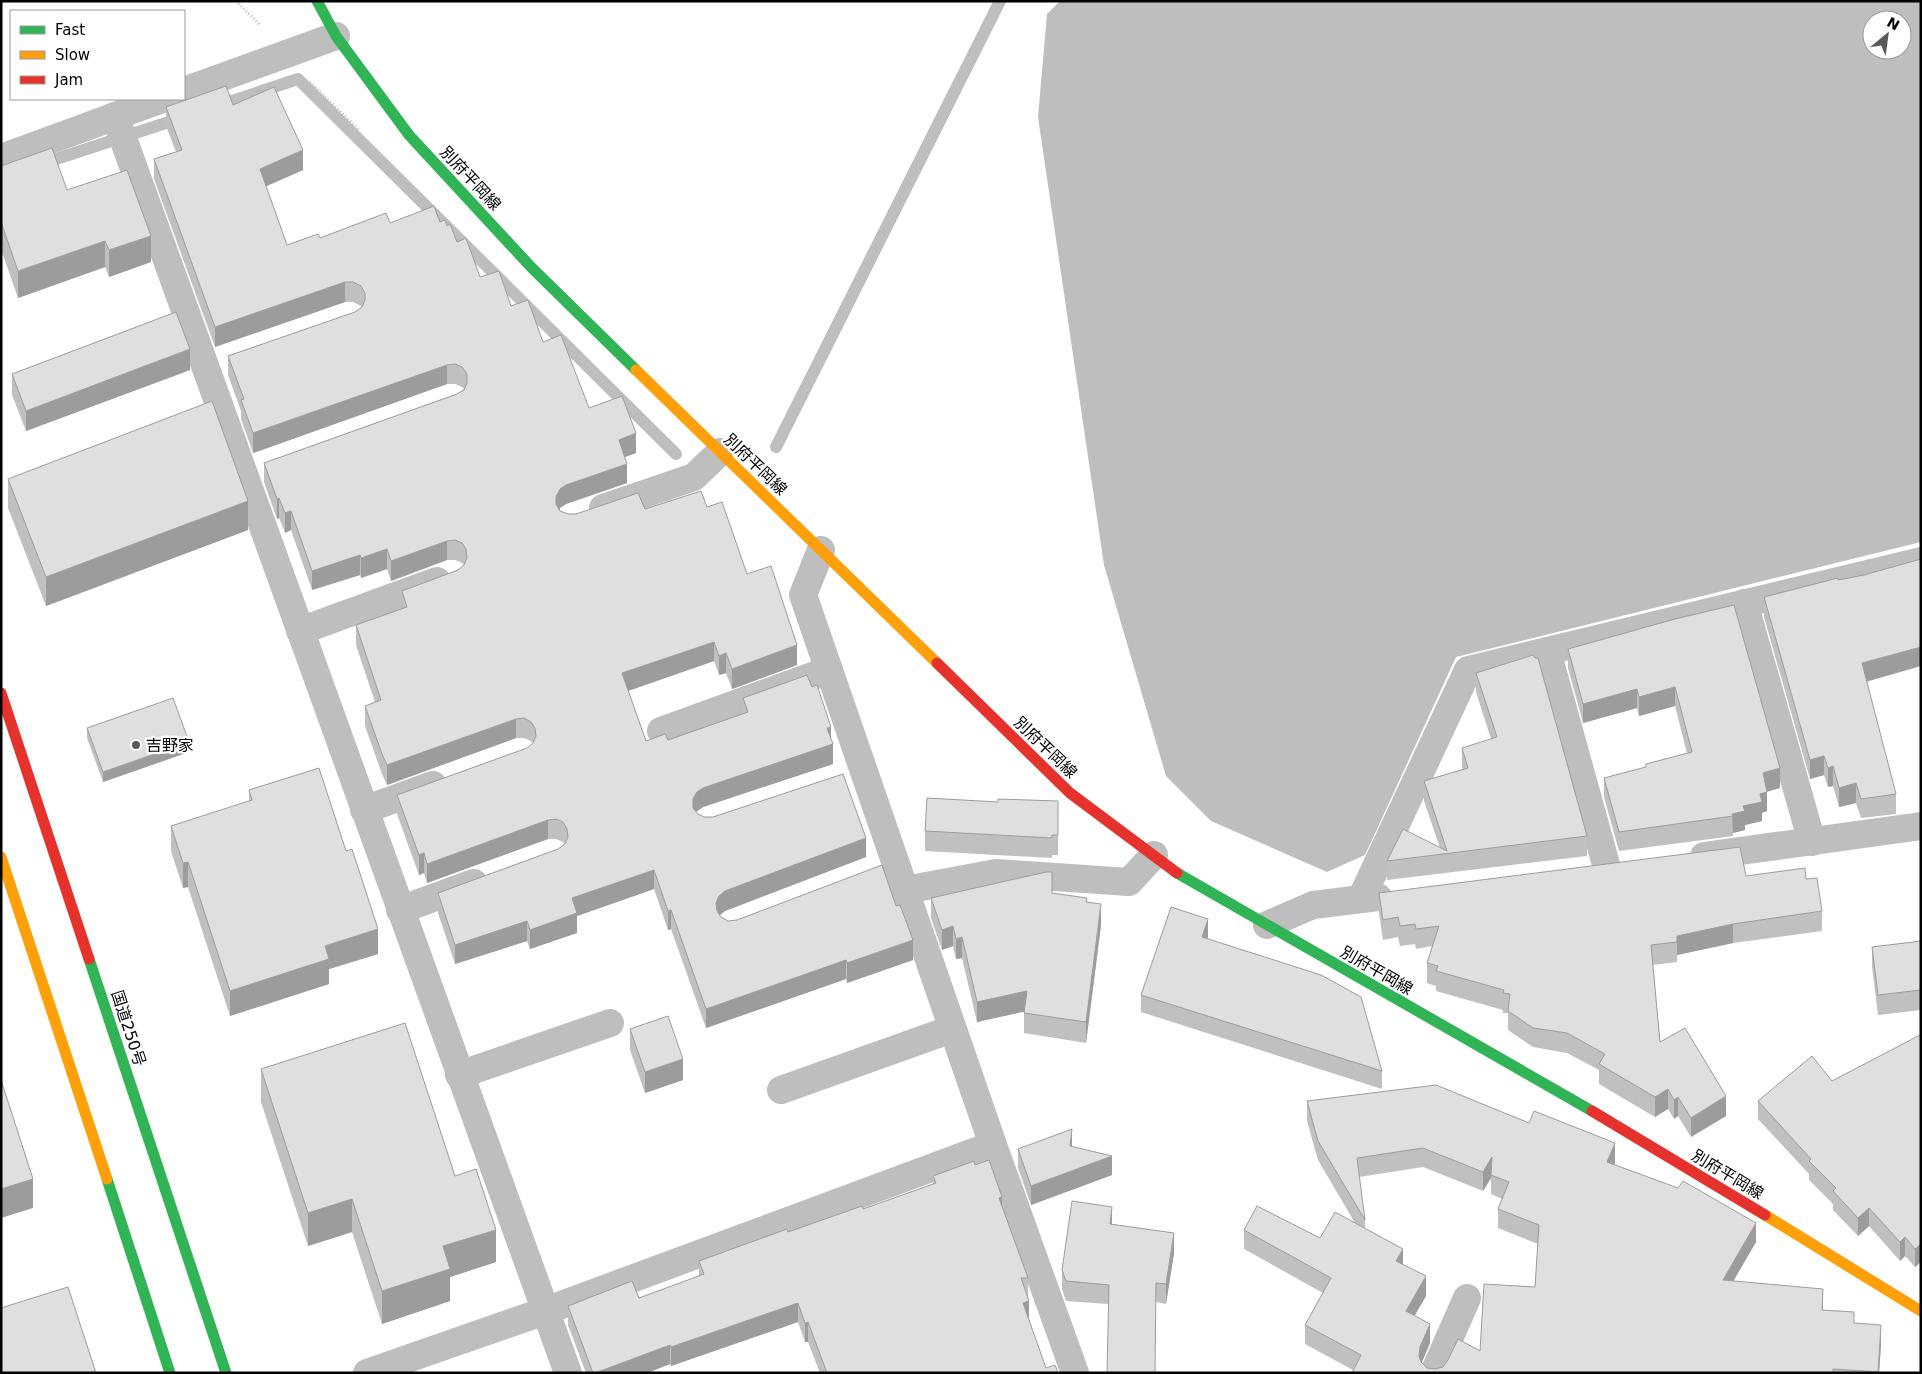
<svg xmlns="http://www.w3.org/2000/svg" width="1922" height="1374" viewBox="0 0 1922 1374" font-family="'DejaVu Sans','Noto Sans JP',sans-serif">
<rect width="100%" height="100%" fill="#fff"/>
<!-- water -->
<path fill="#bebebe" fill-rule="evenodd" d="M1060 1H1921V542L1456 657 1365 855 1327 872 1211 821 1166 776 1104 565 1038 117 1047 14ZM1872 20H1902V50H1872Z"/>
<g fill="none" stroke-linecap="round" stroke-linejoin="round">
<!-- stream -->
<g stroke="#bebebe" stroke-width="12">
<path d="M217 106 298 79 676 454"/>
<path d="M41 164 181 118"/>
<path d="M776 447 1000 1"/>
</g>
<!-- path -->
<g stroke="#b9b9b9" stroke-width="3" stroke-dasharray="1 2.5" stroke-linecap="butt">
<path d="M236 1 260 25"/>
<path d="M310 82 359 130"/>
</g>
<!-- street -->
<g stroke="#bebebe" stroke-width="28">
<path d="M184 91 336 36"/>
<path d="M115 116 568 1373"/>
<path d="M1 158 162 99"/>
<path d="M603 508 694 477 720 452"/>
<path d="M821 550 803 595 993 1145 1075 1373"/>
<path d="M1744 603 1812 842"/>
<path d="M300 631 437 581"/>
<path d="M1547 651 1607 868"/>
<path d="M661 731 829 670"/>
<path d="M364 810 433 785"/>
<path d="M1704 856 1921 826"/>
<path d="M905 890 996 873 1129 882 1154 855"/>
<path d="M1361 899 1468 670 1921 561"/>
<path d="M400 910 474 883"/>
<path d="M1267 925 1313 905 1378 897"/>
<path d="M459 1075 610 1023"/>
<path d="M781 1090 952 1029"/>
<path d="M367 1373 545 1311 993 1145"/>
<path d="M1434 1373 1467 1298"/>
</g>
<!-- fast -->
<g stroke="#30b455" stroke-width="11">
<path d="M317 1 336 36 409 135 531 267 636 370"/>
<path d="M1177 873 1592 1111"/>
<path d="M89 959 226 1373"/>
<path d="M107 1179 170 1373"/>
</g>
<!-- slow -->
<g stroke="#ff9f0a" stroke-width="11">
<path d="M636 370 937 663"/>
<path d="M1 857 107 1179"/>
<path d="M1765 1215 1921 1311"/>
</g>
<!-- jam -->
<g stroke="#e5322d" stroke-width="11">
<path d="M937 663 1070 793 1177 873"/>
<path d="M1 693 89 959"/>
<path d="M1592 1111 1765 1215"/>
</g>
</g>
<!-- wall -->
<g fill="#c0c0c0" fill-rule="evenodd">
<path d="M233 105 303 170 266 186 287 245 390 223 440 222 447 226 480 277 511 306 543 342 589 408 636 453 625 457 627 483 566 504 560 508V511L568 514 645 509 707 507 747 574 797 665 732 689 726 673 719 675 714 661 628 691 646 741 668 740 743 714V698L831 739 833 764 703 807 696 812 698 814 704 817 866 857 725 911 719 915 721 917 728 921 913 960 847 983 846 979 706 1028 671 929 668 930 654 889 577 916V933L530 949 527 941 455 964 438 913V893L558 849 565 844 563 842 556 839H548L427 883 424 873 419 875 397 814V795L527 748 533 743 531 741 524 738H516L387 785 382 774 365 726V706L375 702 356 645V625L402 609V591L458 570 464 565 462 563 455 560H447L391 581 387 569 361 578 360 575 312 590 291 530 285 533 279 518 277 519 264 482V463L457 394 464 389 462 387 455 384H447L253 453 241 419V411L228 375V356L355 312 362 307 361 306 353 302H345L215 347 154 179V159L176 152 166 126V107Z"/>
<path d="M1 166 67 190 151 262 109 277 105 267 18 298 1 249Z"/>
<path d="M190 370 26 431 12 395V374Z"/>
<path d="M8 479 248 530 46 606 8 508Z"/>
<path d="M1764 597 1866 682 1896 794V814L1861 818 1856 803 1839 807 1833 786 1828 787 1824 775 1810 779 1764 617Z"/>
<path d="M1675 619 1780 788 1767 791V811L1762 813V821L1745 825V830L1733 833V836L1619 851 1604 797V778L1646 767V764L1687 753 1675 706 1639 716 1637 708 1583 723 1568 668V649Z"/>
<path d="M1476 673 1587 836V856L1387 880V861L1440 848 1424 801V781L1463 769 1462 767V748L1491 739 1476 692Z"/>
<path d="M87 728 189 752 103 782 87 738Z"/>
<path d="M249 790 378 954 329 969V984L230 1016 188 887 183 888 171 851V826L249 802Z"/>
<path d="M1058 801V855H1052V858L925 851V831L998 802Z"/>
<path d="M1746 876 1806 879 1822 911V931L1733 943 1677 955V962L1653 965 1660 1042 1726 1116 1691 1137 1678 1116 1674 1119 1668 1109 1655 1117 1599 1084V1070L1567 1053 1533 1047 1508 1030V1013H1503V1010L1436 991V986L1427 983V963L1432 946 1416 949 1415 944 1400 946 1398 937 1383 940 1379 913V893Z"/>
<path d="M1052 893 1087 902 1101 925 1086 1043 1024 1033V1011L977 1022 962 958 956 959 953 946 942 950 931 918V898Z"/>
<path d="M1208 937 1207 939 1382 1071V1089L1141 1012V995Z"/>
<path d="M1921 941V1010L1878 1015 1872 967V947Z"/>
<path d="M630 1029 683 1080 645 1093 630 1050Z"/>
<path d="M1921 1036V1262L1915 1267 1905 1256 1900 1261 1869 1226 1858 1236 1833 1210V1204L1809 1180V1174L1758 1119V1101L1832 1081Z"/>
<path d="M261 1069 455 1176 496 1262 450 1277V1301L382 1324 352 1232 308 1246 261 1102Z"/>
<path d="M1307 1101 1615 1163 1614 1165 1756 1242 1733 1281 1823 1310 1854 1323 1881 1345 1879 1373H1352L1353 1370 1305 1344V1325L1323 1293 1244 1249V1230L1320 1238 1355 1223 1318 1160 1307 1121ZM1423 1167 1483 1191 1491 1178V1194L1502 1199 1498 1209V1228L1538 1244 1535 1287 1480 1351 1435 1369 1427 1368 1421 1363 1430 1343 1414 1316 1426 1296 1403 1264 1365 1228V1220L1359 1177Z"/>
<path d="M1072 1146 1112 1175 1031 1205 1018 1168V1149Z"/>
<path d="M975 1165 1002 1208 1028 1278V1296L1029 1320 1046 1368 1058 1373H820L808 1342H805L798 1322 671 1366 670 1364 647 1373H586L568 1325V1306L639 1298 699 1276V1261L863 1209 933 1184V1176Z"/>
<path d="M1112 1224 1174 1253 1166 1304 1156 1302 1108 1304 1066 1301 1062 1289V1270Z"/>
</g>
<!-- shaded-wall -->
<g fill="#9c9c9c">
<path d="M303 150V170L260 189V169Z"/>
<path d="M151 236V262L109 277V250Z"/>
<path d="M105 241V267L18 298V271Z"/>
<path d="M345 282V302L215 347V327Z"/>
<path d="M190 349V370L26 431V411Z"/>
<path d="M447 365V384L253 453V433Z"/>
<path d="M636 433V453L619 459V440Z"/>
<path d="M627 464V483L566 504 560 508 556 516V497L560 489 566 485Z"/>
<path d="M279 498V518L277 519V499Z"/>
<path d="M248 501V530L46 606V577Z"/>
<path d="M291 511V530L285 533V513Z"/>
<path d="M447 541V560L391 581V561Z"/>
<path d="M387 549V569L361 578V558Z"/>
<path d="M360 555V575L312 590V571Z"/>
<path d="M714 642V661L622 693V673Z"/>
<path d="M797 645V665L732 689V669Z"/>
<path d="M1921 647V666L1862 683V663Z"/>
<path d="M726 653V673L719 675V656Z"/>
<path d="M1675 687V706L1639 716V697Z"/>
<path d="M1637 689V708L1583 723V704Z"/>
<path d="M516 719V738L387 785V765Z"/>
<path d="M831 727V745L833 744V764L703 807 697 811 693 818V799L697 792 703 788Z"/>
<path d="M189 742V752L103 782V772Z"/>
<path d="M1824 756V775L1810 779V760Z"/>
<path d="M1833 766V786L1828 787V768Z"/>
<path d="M1780 768V788L1763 793V773Z"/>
<path d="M1856 783V803L1839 807V788Z"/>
<path d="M1767 792V811L1762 813V821L1745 825V830L1733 833 1732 814 1760 794Z"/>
<path d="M548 820V839L427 883V864Z"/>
<path d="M866 838V857L725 911 719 916 716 923V903L719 896 725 891Z"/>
<path d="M424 853V873L419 875V855Z"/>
<path d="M188 862V887L183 888V863Z"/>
<path d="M654 870V889L577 916V933L530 949V930L572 898Z"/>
<path d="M1101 904V925L1086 1043V1022Z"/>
<path d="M671 910V929L668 930V911Z"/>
<path d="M1208 919V937L1202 954V937Z"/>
<path d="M527 921V941L455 964V945Z"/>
<path d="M1733 924V943L1677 955V936Z"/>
<path d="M953 926V946L942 950V930Z"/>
<path d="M378 929V954L329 969V984L230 1016V991L325 946Z"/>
<path d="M962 937V958L956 959V939Z"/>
<path d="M913 940V960L847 983V963Z"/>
<path d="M846 960V979L706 1028V1009Z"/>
<path d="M1027 991V1011L977 1022V1002Z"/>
<path d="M683 1059V1080L645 1093V1072Z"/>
<path d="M1668 1089V1109L1655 1117V1097Z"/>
<path d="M1726 1096V1116L1691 1137V1118Z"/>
<path d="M1678 1097V1116L1674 1119V1100Z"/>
<path d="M1072 1129V1147L1070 1146Z"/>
<path d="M1615 1143V1163L1607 1181V1162Z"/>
<path d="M1112 1156V1175L1031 1205V1186Z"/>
<path d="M1492 1157 1491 1178 1483 1191V1172Z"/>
<path d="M33 1179V1208L1 1218V1189Z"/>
<path d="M1002 1197V1216L999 1198Z"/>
<path d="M352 1199V1232L308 1246V1213Z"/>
<path d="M1112 1207V1226L1110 1224Z"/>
<path d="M1869 1208V1226L1858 1236V1218Z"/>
<path d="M1756 1223V1242L1723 1299V1280Z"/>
<path d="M496 1230V1262L450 1277V1301L382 1324V1291L443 1246Z"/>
<path d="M1174 1233V1253L1166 1304V1284Z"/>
<path d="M1905 1237V1256L1900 1261V1242Z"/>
<path d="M1921 1244V1262L1915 1267V1249Z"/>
<path d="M1403 1249V1268L1396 1261Z"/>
<path d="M1426 1276V1296L1406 1331V1311Z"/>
<path d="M1823 1289V1308L1822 1330V1310Z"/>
<path d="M1029 1301V1320L1023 1303Z"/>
<path d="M798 1303V1322L671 1366V1347Z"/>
<path d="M808 1322V1342H805V1323Z"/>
<path d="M1430 1324V1343L1420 1367 1419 1356 1420 1347Z"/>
<path d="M1881 1325V1345L1879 1373H1878Z"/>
<path d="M670 1345V1364L647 1373H595Z"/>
</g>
<!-- building -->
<g fill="#dfdfdf" stroke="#9c9c9c">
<path d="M226 86 233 105 274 87 303 150 260 169 287 245 318 234 320 238 386 213 390 223 434 206 440 222 445 220 447 226 450 224 457 242 466 238 480 277 499 271 511 306 528 300 543 342 561 335 589 408 622 396 636 433 619 440 627 464 566 485 560 489 556 497V504L560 511 568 514H576L638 493 645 509 701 491 707 507 722 502 747 574 771 566 797 645 732 669 726 653 719 656 714 642 622 673 646 741 665 734 668 740 748 712 743 698 807 675 812 687 817 685 831 727 827 728 833 744 703 788 697 792 693 799V808L698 814 704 817H713L843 774 866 838 725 891 719 896 716 903 717 911 721 917 728 921 737 920 882 865 896 906 900 905 913 940 847 963 846 960 706 1009 671 910 668 911 654 870 572 898 577 913 530 930 527 921 455 945 438 893 558 849 565 844 568 837 567 829 563 822 556 819 548 820 427 864 424 853 419 855 397 795 527 748 533 743 536 736 535 728 531 722 524 718 516 719 387 765 382 754 365 706 381 700 356 625 407 607 402 591 458 570 464 565 467 558 466 549 462 543 455 540 447 541 391 561 387 549 361 558 360 555 312 571 291 511 285 513 279 498 277 499 264 463 457 394 464 390 467 383V374L462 367 455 364 447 365 253 433 241 400 244 399 228 356 355 312 362 307 365 300V293L361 286 353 282H345L215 327 154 159 182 150 166 107Z"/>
<path d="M52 148 67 190 127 170 151 236 109 250 105 241 18 271 1 222V166Z"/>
<path d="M176 312 190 349 26 411 12 374Z"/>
<path d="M212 401 248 501 46 577 8 479Z"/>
<path d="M1921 559V647L1862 663 1896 794 1861 799 1856 783 1839 788 1833 766 1828 768 1824 756 1810 760 1764 597 1838 578V580L1864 575Z"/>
<path d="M1734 605 1780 768 1763 773 1767 792 1760 794 1762 802 1743 806 1745 811 1732 814 1733 816 1619 832 1604 778 1646 767V764L1692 752 1675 687 1639 697 1637 689 1583 704 1568 649 1675 619Z"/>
<path d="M1533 655 1535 658H1538L1587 836 1387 861 1403 829 1447 851 1424 781 1468 768 1462 748 1497 737 1476 673Z"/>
<path d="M173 698 189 742 103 772 87 728Z"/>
<path d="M319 768 346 851 352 849 378 929 325 946 329 959 230 991 188 862 183 863 171 826 252 800 249 790Z"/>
<path d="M927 798 998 802V799L1058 801V835H1052V838L925 831Z"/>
<path d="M1740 847 1746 876 1805 868 1806 879 1817 878 1822 911 1733 924 1677 936V942L1651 945 1660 1042 1685 1028 1726 1096 1691 1118 1678 1097 1674 1100 1668 1089 1655 1097 1599 1064 1605 1054 1567 1033 1533 1028 1508 1011 1510 994 1503 993 1504 990 1436 971 1438 966 1427 963 1439 926 1416 929 1415 924 1400 926 1398 917 1383 920 1379 893Z"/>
<path d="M1046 872H1052V893L1087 898 1086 902 1101 904 1086 1022 1024 1013 1027 991 977 1002 962 937 956 939 953 926 942 930 931 898Z"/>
<path d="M1171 907 1208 919 1202 937 1321 975 1361 997 1382 1071 1141 995Z"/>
<path d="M1921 941V990L1878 995 1872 947Z"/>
<path d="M668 1016 683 1059 645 1072 630 1029Z"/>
<path d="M405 1023 455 1176 476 1169 496 1230 443 1246 450 1269 382 1291 352 1199 308 1213 261 1069Z"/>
<path d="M1920 1035 1921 1036V1244L1915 1249 1905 1237 1900 1242 1869 1208 1858 1218 1833 1191 1836 1188 1809 1161 1811 1159 1758 1101 1812 1056 1832 1081Z"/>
<path d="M1 1080 33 1179 1 1189Z"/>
<path d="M1436 1085 1529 1123 1534 1111 1615 1143 1607 1162 1678 1188 1683 1181 1756 1223 1723 1280 1823 1289 1822 1310 1854 1312V1323L1881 1325 1878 1372 1833 1369V1373H1352L1361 1355 1305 1325 1331 1278 1244 1230 1257 1206 1320 1238 1335 1212 1403 1249 1396 1261 1426 1276 1406 1311 1430 1324 1420 1347 1419 1356 1421 1362 1427 1368 1435 1369 1443 1367 1448 1360 1458 1339 1480 1351 1484 1284 1535 1287 1539 1225 1498 1209 1509 1182 1491 1175 1492 1157 1483 1172 1423 1148 1357 1158 1365 1220 1318 1141 1307 1101Z"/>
<path d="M1072 1129 1070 1146 1112 1156 1031 1186 1018 1149Z"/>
<path d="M989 1160 1002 1197 999 1198 1028 1278H1021L1029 1301 1023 1303 1046 1368 1055 1365 1058 1373H827L808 1322 805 1323 798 1303 671 1347 670 1345 595 1373H593L568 1306 632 1281 639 1298 704 1274 699 1261 787 1229 788 1232 862 1206 863 1209 936 1183 933 1176 974 1161 975 1165Z"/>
<path d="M1072 1201 1112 1207 1110 1224 1174 1233 1166 1284 1156 1283 1155 1373H1107L1109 1285 1066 1281 1062 1270Z"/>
<path d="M68 1287 96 1373H1V1308Z"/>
</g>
<!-- markers -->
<circle fill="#595959" stroke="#fff" stroke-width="2" cx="136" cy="745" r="5"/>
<g text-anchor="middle" stroke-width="4.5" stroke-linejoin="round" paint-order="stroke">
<!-- street labels -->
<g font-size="16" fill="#000" stroke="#fff">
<text transform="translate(471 178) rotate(47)" y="6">別府平岡線</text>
<text transform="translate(756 464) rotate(44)" y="6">別府平岡線</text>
<text transform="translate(1046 747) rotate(44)" y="6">別府平岡線</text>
<text transform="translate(1377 970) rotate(30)" y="6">別府平岡線</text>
<text transform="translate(129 1028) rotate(72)" y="6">国道250号</text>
<text transform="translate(1728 1174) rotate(31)" y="6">別府平岡線</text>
</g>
<!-- poi labels -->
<g font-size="16" fill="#000" stroke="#fff" text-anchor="start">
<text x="146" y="751">吉野家</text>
</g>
</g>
<!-- border -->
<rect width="1922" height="1374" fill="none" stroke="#000000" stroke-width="5"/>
<!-- legend -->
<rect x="10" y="10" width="175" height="90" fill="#ffffff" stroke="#999999"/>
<rect x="20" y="26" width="25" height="8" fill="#30b455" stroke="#999999"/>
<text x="55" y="35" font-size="15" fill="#000000">Fast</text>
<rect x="20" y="51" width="25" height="8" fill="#ff9f0a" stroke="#999999"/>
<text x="55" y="60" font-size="15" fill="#000000">Slow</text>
<rect x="20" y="76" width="25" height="8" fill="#e5322d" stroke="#999999"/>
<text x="55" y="85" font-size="15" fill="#000000">Jam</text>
<!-- north arrow -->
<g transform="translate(1887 35) rotate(29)"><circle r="24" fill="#ffffff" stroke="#999999"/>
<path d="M0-4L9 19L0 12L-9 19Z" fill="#595959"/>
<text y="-8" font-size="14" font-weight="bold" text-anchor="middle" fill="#000000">N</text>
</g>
</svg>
